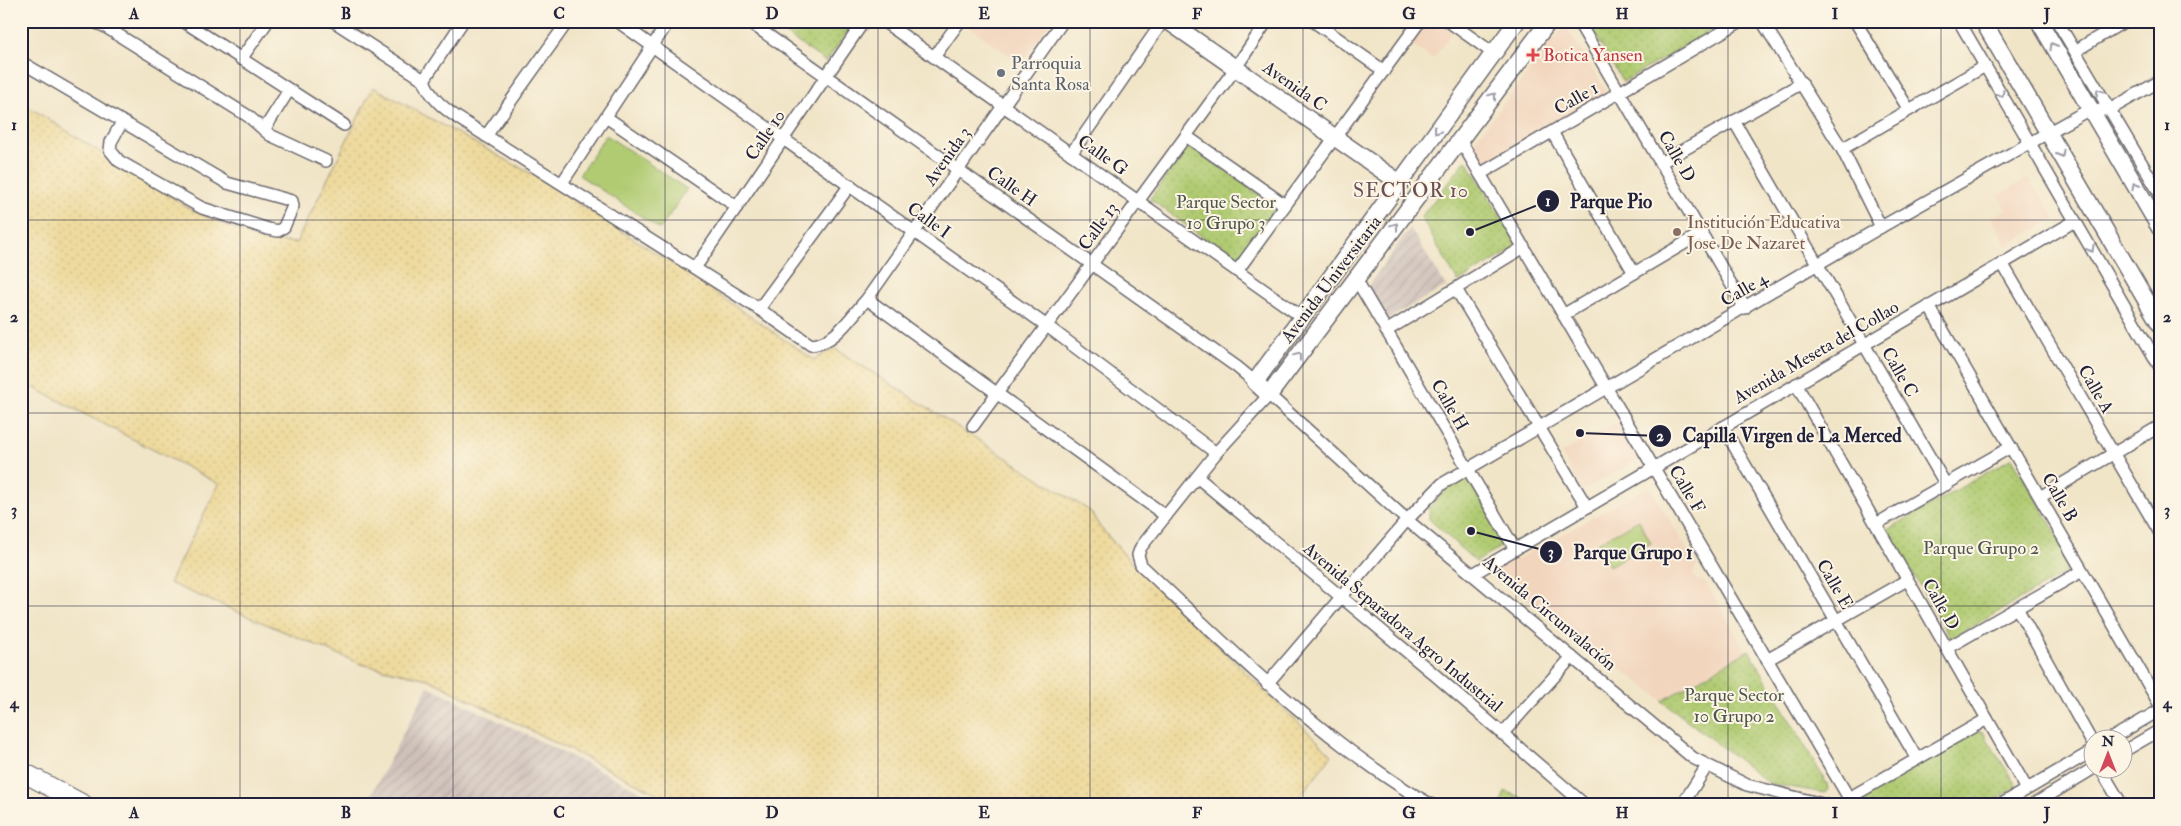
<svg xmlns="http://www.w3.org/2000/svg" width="2181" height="826" viewBox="0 0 2181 826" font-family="'IM FELL Double Pica',serif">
<defs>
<pattern id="industrial-furrows" width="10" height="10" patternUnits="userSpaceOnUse" patternTransform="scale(1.25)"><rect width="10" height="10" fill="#cfc1ba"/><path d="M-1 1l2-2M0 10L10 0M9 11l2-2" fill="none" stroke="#b1a6a1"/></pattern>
<pattern id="sand-dots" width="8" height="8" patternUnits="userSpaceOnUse" patternTransform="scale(1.25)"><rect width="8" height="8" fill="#eeda9e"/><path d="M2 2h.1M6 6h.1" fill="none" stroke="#ccbb89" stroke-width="1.8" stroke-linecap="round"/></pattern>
<pattern id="park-dots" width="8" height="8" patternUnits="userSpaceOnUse" patternTransform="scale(1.25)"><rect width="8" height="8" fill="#b0cb72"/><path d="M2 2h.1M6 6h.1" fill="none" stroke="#97ae64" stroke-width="1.8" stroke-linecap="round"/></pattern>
</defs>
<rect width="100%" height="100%" fill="#fcf5e5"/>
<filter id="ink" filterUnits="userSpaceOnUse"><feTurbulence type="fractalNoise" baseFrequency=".02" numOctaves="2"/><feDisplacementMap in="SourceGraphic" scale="10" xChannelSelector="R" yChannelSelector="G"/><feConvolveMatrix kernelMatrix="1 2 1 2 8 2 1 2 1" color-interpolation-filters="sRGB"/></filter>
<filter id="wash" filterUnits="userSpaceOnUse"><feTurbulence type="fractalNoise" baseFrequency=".0096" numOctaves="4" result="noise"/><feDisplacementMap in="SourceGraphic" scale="20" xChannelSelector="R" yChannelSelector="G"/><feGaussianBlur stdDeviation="1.12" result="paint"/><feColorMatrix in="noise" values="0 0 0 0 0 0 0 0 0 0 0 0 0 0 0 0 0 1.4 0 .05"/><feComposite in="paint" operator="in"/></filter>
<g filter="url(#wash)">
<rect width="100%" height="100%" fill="#f1e5c8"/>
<!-- built -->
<g fill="#f2d5bd">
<path d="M971 21H1051L1021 63 968 26Z"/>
<path d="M1428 21H1436L1452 32 1433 59 1411 45Z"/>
<path d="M1565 25 1607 92 1483 164 1474 142Z"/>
<path d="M2028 178 2055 218 2007 246 1992 218 2006 210 1998 195Z"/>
<path d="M1617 422 1638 459 1582 491 1561 453Z"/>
<path d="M1646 488 1651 489 1696 565 1693 574 1697 580 1706 583 1746 651 1662 700 1496 574 1497 570Z"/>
</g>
<!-- industrial -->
<g fill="url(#industrial-furrows)">
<path d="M1410 228 1446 286 1388 319 1368 286Z"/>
<path d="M428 686 669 805H366Z"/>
</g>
<!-- green -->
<g fill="#b0cb72" stroke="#697656">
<path d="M606 135 687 189 660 229 579 175Z"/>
<path d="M1639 520 1651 543 1609 566 1597 543Z"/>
<path d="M1505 791 1535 803V805H1500Z"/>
</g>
<!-- sand -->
<path fill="url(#sand-dots)" stroke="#887e6c" d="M373 87 539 178 679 268 814 360 834 348 1090 511 1100 527 1131 562 1332 755 1293 805H680L428 679 361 664 169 583 219 484 21 381V102L192 210 257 239 296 243Z"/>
<!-- park -->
<g fill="url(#park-dots)" stroke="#697656">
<path d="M767 21H855L826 62Z"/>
<path d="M1587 21H1728L1623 82Z"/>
<path d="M1189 144 1276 207 1237 262 1150 199Z"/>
<path d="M1466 160 1519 246 1458 282 1421 217Z"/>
<path d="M2012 458 2076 567 1951 639 1887 530Z"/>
<path d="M1461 480H1468L1508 542 1476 562 1429 519V508L1455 481Z"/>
<path d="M1749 650 1827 784 1828 789 1825 793 1770 784 1662 701Z"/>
<path d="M1976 730 1983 732 2017 787 1989 805H1856L1855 799Z"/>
</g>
</g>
<g filter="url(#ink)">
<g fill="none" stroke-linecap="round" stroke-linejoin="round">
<defs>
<g id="street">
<path d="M91 21 104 26 248 116 270 135 326 161"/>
<path d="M183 21 344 125"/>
<path d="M333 21 424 80C431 98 442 107 458 118L759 309 811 345C835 344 852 315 867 299L1063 21"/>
<path d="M617 21 1047 326 1216 453"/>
<path d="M748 21 1237 367 1255 382"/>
<path d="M883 21 1302 317"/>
<path d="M1313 21 1384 71"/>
<path d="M1448 21 1493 53"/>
<path d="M1578 21 1745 308"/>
<path d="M1762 21 1842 149 1881 227"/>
<path d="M1855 21 1909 110"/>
<path d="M1959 21 2160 367"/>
<path d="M2057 21 2160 194"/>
<path d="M2075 51 2125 21"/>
<path d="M934 57 960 21"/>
<path d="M241 59 268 21"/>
<path d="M21 62 227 183 292 201 293 206 284 227 278 231 268 229 202 208 119 161 110 150 111 142 122 122"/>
<path d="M424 80 463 21"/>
<path d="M606 117 737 207"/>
<path d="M1734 121 1946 485"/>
<path d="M264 130 289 90"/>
<path d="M1552 132 1634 273"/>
<path d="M486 136 568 21"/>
<path d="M1186 136 1285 205"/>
<path d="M1460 140 1853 805"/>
<path d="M1842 149 1985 66"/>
<path d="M1071 154 1163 21"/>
<path d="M1660 163 1802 83"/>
<path d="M1480 174 1741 21"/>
<path d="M562 183 669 21"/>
<path d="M2002 263 2160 533"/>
<path d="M695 268 864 21"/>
<path d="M1237 271 1420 21"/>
<path d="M1356 279 1515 549"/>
<path d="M1456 289 1587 507"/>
<path d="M867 299 1166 516"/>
<path d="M1929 306 2160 705"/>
<path d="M759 309 850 185"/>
<path d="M1563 315 1702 233"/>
<path d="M1386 331 1524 247"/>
<path d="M1796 384 2027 789"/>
<path d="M973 426 1235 69 1267 21"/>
<path d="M1723 427 1917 759"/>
<path d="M1197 477 1435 675 1585 805"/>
<path d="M2040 497 2160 426"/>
<path d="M1876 524 2011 447"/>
<path d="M1473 574 2075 221"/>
<path d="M2017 608 2094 746"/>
<path d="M1947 648 2082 571"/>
<path d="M1767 660 1907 580"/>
<path d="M1267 684 1407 520 1442 484 1881 227 2090 109 2109 110 2160 81"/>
<path d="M1502 734 1572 657"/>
<path d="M2112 738 2160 710"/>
<path d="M2124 751 2160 730"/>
<path d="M2100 768 2122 805"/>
<path d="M1849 798 1987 719"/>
<path d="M1432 805C1402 789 1376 770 1349 750 1275 694 1209 629 1141 565L1138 555 1141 547 1216 453 1269 395 1407 520 1693 758 1747 785 1826 805"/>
<path d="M1682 805 1707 766"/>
<path d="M2000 805 2094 750"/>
<path d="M2033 805 2094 768"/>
</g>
<g id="secondary">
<path d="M1168 21 1400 183"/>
<path d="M1517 21 1255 382 1269 395 1549 21"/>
<path d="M1983 21 2160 324"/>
<path d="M2039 21 2160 228"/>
</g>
<path id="primary" d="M21 771 84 805"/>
</defs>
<!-- street casing -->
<use href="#street" stroke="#6a666c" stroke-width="14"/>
<!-- secondary casing -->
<use href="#secondary" stroke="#6a666c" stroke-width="19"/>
<!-- primary casing -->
<use href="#primary" stroke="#6a666c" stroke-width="21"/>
<!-- street -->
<use href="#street" stroke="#fff" stroke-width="11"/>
<!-- secondary -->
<use href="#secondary" stroke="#fff" stroke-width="16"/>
<!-- primary -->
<use href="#primary" stroke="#fff" stroke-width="19"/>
</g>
<!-- one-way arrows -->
<defs><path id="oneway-chevron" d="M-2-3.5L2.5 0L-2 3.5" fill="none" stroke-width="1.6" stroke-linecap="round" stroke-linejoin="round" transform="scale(1.25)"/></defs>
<g stroke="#9c9ca7">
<use href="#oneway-chevron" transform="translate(2053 46) rotate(-120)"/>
<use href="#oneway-chevron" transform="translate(2099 92) rotate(-121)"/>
<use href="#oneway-chevron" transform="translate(2001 94) rotate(60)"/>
<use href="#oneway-chevron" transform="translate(1493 96) rotate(-53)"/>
<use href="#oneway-chevron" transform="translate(1437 131) rotate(126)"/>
<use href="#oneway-chevron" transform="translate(2061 154) rotate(60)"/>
<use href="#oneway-chevron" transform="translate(2135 186) rotate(-120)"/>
<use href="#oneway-chevron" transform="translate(1395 226) rotate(-53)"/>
<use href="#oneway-chevron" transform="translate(2091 249) rotate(60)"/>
<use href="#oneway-chevron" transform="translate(1298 356) rotate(-53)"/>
</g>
</g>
<!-- grid -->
<path fill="none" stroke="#22223b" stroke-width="1" stroke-opacity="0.55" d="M240 21V805M453 21V805M665 21V805M878 21V805M1090 21V805M1303 21V805M1516 21V805M1728 21V805M1941 21V805M21 220H2160M21 413H2160M21 606H2160"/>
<!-- markers -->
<path fill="#e0444e" stroke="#fcf5e5" stroke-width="2" d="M1530.5 47.5h5v5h5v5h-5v5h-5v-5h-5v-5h5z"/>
<circle fill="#6b7280" stroke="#fcf5e5" stroke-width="2" cx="1001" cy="73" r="5"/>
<circle fill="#8d6e63" stroke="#fcf5e5" stroke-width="2" cx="1677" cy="232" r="5"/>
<g text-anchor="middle" stroke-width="4" stroke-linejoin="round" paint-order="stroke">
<!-- health labels -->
<g font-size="18" fill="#be3a42" stroke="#fcf5e5" text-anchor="start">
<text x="1543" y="61">Botica Yansen</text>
</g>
<!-- worship labels -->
<g font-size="18" fill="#5b616d" stroke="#fcf5e5" text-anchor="start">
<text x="1011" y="69">Parroquia<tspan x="1011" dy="21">Santa Rosa</tspan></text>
</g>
<!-- street labels -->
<g font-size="18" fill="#22223b" stroke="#fcf5e5">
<text transform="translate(1295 86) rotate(35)" y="6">Avenida C</text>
<text transform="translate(1576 98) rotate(-30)" y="6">Calle 1</text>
<text transform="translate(765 135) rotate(-56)" y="6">Calle 10</text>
<text transform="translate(1103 155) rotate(35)" y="6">Calle G</text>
<text transform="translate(947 156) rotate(-55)" y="6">Avenida 3</text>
<text transform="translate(1677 156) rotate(60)" y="6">Calle D</text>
<text transform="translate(1012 186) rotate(35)" y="6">Calle H</text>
<text transform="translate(929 220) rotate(36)" y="6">Calle I</text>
<text transform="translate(1098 226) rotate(-54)" y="6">Calle 13</text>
<text transform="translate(1331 279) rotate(-53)" y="6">Avenida Universitaria</text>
<text transform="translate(1744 289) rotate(-30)" y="6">Calle 4</text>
<text transform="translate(1816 352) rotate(-30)" y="6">Avenida Meseta del Collao</text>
<text transform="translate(1900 372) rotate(60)" y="6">Calle C</text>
<text transform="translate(2096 389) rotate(60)" y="6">Calle A</text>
<text transform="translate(1450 405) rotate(60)" y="6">Calle H</text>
<text transform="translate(1687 489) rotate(59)" y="6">Calle F</text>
<text transform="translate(2060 497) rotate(60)" y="6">Calle B</text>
<text transform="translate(1835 584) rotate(60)" y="6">Calle E</text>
<text transform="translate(1941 604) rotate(60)" y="6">Calle D</text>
<text transform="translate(1550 613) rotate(40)" y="6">Avenida Circunvalación</text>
<text transform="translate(1403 627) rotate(40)" y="6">Avenida Separadora Agro Industrial</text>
</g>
<!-- park labels -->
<g font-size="18" fill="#4d554c" stroke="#fcf5e5">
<text x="1226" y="208">Parque Sector<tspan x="1226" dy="21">10 Grupo 3</tspan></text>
<text x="1981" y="554">Parque Grupo 2</text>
<text x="1734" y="701">Parque Sector<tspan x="1734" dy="21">10 Grupo 2</tspan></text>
</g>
<!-- education labels -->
<g font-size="18" fill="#785e54" stroke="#fcf5e5" text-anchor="start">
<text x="1687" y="228">Institución Educativa<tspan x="1687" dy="21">Jose De Nazaret</tspan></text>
</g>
<!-- quarter labels -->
<g font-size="20" letter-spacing="1" fill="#6a5056" stroke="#fcf5e5">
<text x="1411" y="197">SECTOR 10</text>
</g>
</g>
<!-- callouts -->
<path fill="none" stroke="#22223b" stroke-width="2" d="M1470 232L1548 201M1580 433L1660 436M1471 531L1551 552"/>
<g fill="#22223b" stroke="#fcf5e5" stroke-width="2">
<circle cx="1470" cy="232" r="5"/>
<circle cx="1580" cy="433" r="5"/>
<circle cx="1471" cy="531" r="5"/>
<circle cx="1548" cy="201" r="12"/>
<circle cx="1660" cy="436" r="12"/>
<circle cx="1551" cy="552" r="12"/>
</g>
<g font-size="15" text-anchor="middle" font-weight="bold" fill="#fff">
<text x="1548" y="206">1</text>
<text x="1660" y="441">2</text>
<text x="1551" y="557">3</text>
</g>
<g font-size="19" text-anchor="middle" font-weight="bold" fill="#22223b" stroke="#fcf5e5" stroke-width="4" stroke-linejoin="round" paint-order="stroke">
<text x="1611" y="208">Parque Pio</text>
<text x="1792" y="442">Capilla Virgen de La Merced</text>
<text x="1633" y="559">Parque Grupo 1</text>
</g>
<!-- margin -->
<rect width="2181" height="826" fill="none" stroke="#fcf5e5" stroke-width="55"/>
<!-- north arrow -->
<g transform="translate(2108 754)"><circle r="24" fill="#fcf5e5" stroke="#a5a1a1"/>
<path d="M0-4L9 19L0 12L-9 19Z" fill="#d1495b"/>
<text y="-8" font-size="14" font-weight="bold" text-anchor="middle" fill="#22223b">N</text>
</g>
<rect x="28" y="28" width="2126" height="770" fill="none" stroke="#22223b" stroke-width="2"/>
<g font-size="16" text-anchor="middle" font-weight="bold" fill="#22223b">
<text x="134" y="19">A</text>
<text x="346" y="19">B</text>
<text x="559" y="19">C</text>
<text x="772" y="19">D</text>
<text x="984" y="19">E</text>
<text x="1197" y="19">F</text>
<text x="1409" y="19">G</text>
<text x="1622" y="19">H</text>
<text x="1835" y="19">I</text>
<text x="2047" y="19">J</text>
<text x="14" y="130">1</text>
<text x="2167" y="130">1</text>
<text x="14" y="322">2</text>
<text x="2167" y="322">2</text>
<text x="14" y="515">3</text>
<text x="2167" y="515">3</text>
<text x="14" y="708">4</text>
<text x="2167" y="708">4</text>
<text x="134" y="818">A</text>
<text x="346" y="818">B</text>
<text x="559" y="818">C</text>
<text x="772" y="818">D</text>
<text x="984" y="818">E</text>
<text x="1197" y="818">F</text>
<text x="1409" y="818">G</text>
<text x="1622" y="818">H</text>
<text x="1835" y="818">I</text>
<text x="2047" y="818">J</text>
</g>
</svg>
